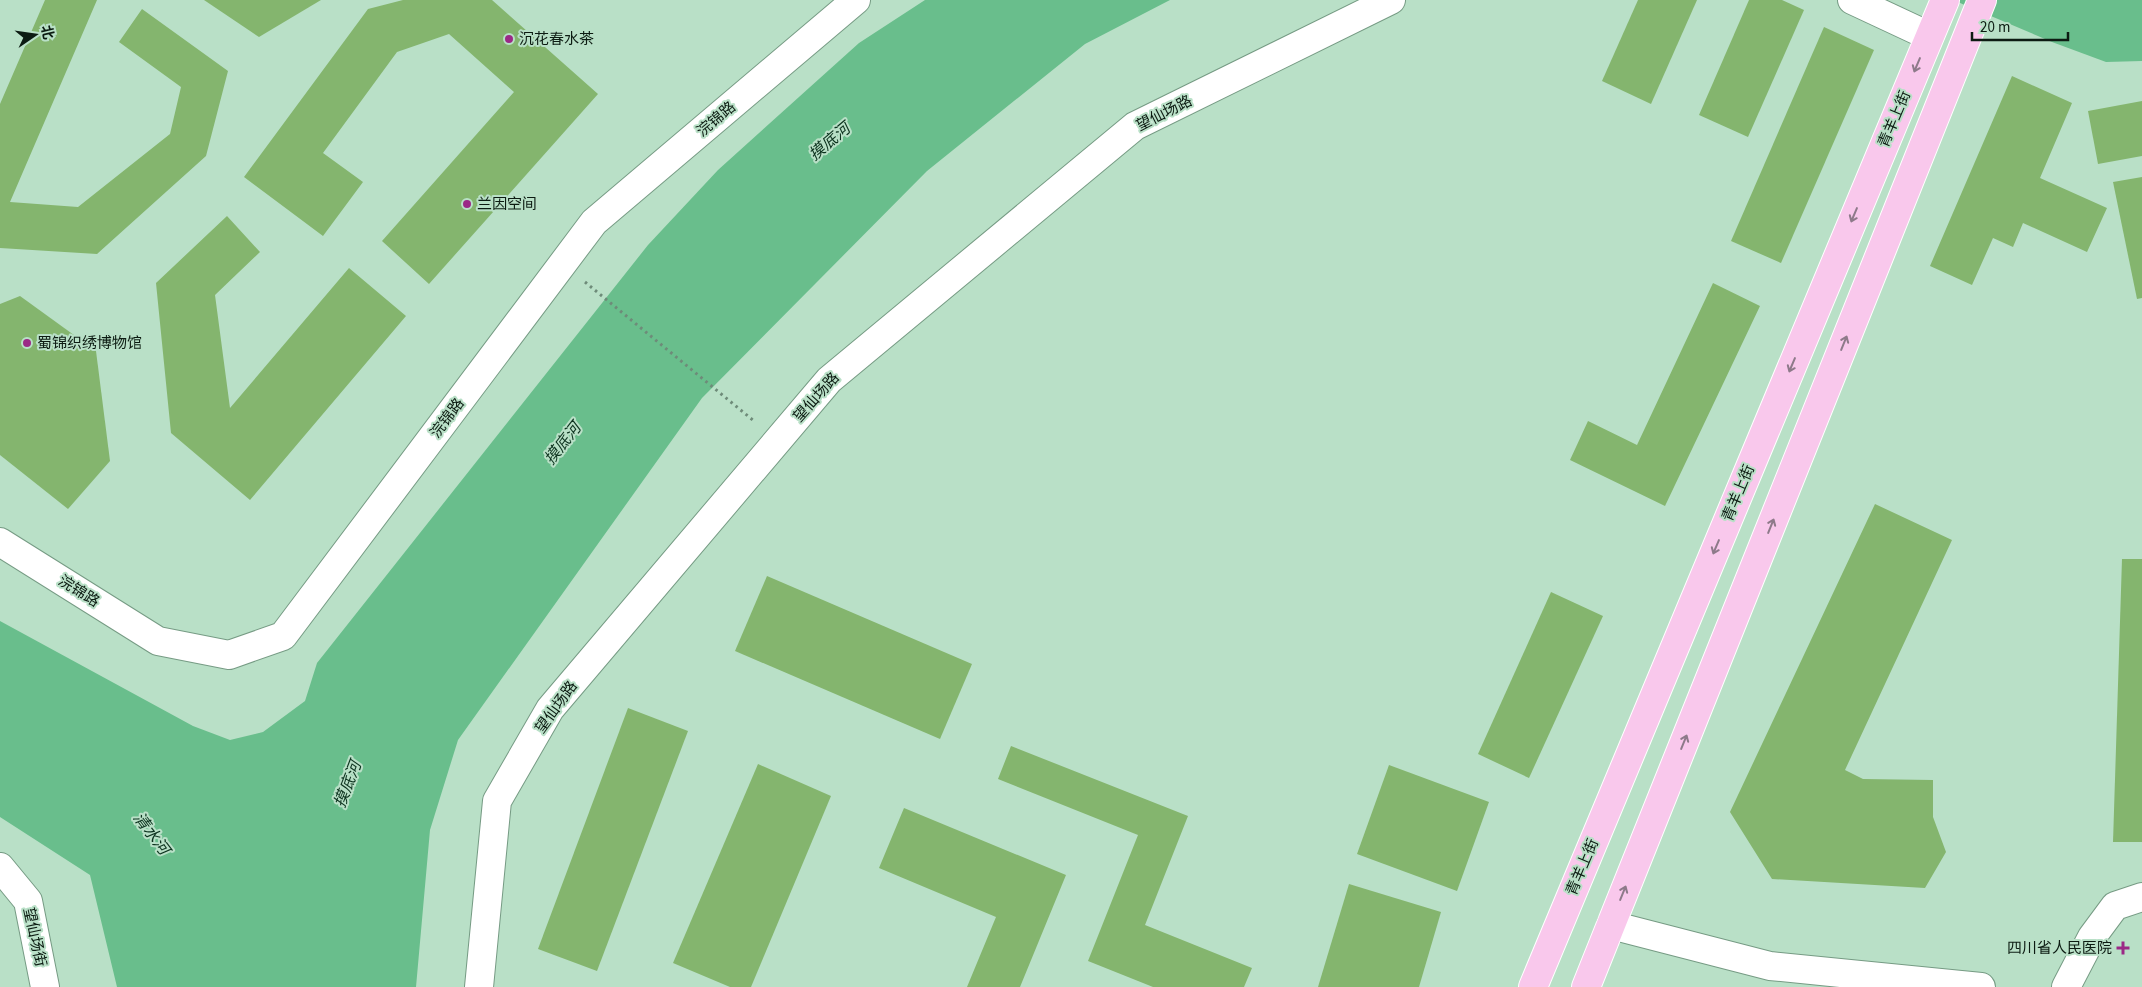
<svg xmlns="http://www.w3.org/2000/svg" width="2142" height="987" viewBox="0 0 2142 987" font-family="'Source Sans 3','Noto Sans SC',sans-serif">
<rect width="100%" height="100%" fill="#b9e0c7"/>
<!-- water -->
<g fill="#69be8c">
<path d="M925 0H1170L1085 44 927 171 702 398 458 740 430 830 416 987H117L90 875 0 817V621L193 726 230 740 263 732 305 701 317 663 648 245 718 170 859 43Z"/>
<path d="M1953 0H2142V61L2106 62 2052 42Z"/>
</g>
<!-- building -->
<g fill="#84b56e">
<path d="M45 0H97L10 202 78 207 170 134 181 87 119 42 142 9 228 71 206 156 97 254 0 248V104Z"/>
<path d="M204 0H321L259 37Z"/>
<path d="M403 0H492L598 94 429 284 382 241 514 92 449 34 397 52 323 153 363 182 323 236 244 177 368 9Z"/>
<path d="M1638 0H1697L1651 104 1602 81Z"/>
<path d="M1749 0H1782L1804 10 1748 137 1699 115Z"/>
<path d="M1824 27 1874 50 1781 263 1731 241Z"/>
<path d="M2012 76 2072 103 2040 178 2107 208 2087 252 2023 223 2013 247 1993 238 1972 285 1930 266Z"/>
<path d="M2142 101V156L2098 164 2088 111Z"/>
<path d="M2142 177V298L2137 299 2113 182Z"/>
<path d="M227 216 260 252 215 295 230 408 349 268 406 316 250 500 171 433 156 283Z"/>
<path d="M1713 283 1760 306 1665 506 1570 460 1588 421 1637 445Z"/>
<path d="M20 296 96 351 110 461 68 509 0 455V304Z"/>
<path d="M1875 504 1952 540 1845 770 1863 779 1933 780V817L1946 852 1925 888 1772 879 1730 812Z"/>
<path d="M2122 559H2142V842H2113Z"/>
<path d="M767 576 972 664 940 739 735 651Z"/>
<path d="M1551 592 1603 616 1529 778 1478 754Z"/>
<path d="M628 708 688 731 597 971 538 949Z"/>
<path d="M1011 746 1188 816 1145 925 1252 968 1244 987H1153L1088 961 1138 835 998 779Z"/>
<path d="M758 764 831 796 751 987H730L673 963Z"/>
<path d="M1389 765 1489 802 1457 891 1357 854Z"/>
<path d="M904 808 1066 875 1020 987H967L996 917 879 868Z"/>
<path d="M1349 884 1441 912 1419 987H1318Z"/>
</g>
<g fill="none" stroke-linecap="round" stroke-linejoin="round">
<defs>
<g id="minor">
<path d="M1852 0 1929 36"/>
<path d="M0 542 158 641 229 655 283 636 594 222 856 0"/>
<path d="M0 867 28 901 45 987"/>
<path d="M1611 925 1770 966 1981 987"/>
<path d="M479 987 497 801 550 709 829 380 1135 126 1391 0"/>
<path d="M2066 987 2092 937 2115 906 2142 897"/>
</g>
<g id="major">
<path d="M1533 987 1945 0"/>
<path d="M1586 987 1982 0"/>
</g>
</defs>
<!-- minor casing -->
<use href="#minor" stroke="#769b84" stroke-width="30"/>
<!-- major casing -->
<use href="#major" stroke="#fff" stroke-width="30"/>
<!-- path -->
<path stroke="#6e8b79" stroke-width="3" stroke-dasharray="2.5 4" stroke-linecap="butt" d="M585 282 754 421"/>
<!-- minor -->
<use href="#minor" stroke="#fff" stroke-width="28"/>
<!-- major -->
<use href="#major" stroke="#f9c8ec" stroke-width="28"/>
</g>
<!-- one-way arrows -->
<defs><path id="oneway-shaft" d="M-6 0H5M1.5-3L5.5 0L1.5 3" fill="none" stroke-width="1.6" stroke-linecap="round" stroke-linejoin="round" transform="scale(1.25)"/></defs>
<g stroke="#8e7a8a">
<use href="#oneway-shaft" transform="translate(1917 65) rotate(113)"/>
<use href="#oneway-shaft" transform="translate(1854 215) rotate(113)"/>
<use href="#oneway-shaft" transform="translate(1844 343) rotate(-68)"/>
<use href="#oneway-shaft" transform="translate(1792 365) rotate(113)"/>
<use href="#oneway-shaft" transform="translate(1771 526) rotate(-68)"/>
<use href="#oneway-shaft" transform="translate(1716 547) rotate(113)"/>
<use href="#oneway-shaft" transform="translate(1684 742) rotate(-68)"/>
<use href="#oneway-shaft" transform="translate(1623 893) rotate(-68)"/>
</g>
<!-- markers -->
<g fill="#9b2986" stroke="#b9e0c7" stroke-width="2">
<circle cx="509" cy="39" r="5"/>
<circle cx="467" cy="204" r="5"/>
<circle cx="27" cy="343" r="5"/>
<path d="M2120.5 940.5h5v5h5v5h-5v5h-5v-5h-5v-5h5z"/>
</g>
<g text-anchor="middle" stroke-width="4" stroke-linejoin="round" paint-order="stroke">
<!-- poi labels -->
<g font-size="15" fill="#0c1b12" stroke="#b9e0c7" text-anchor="start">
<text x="519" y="44">沉花春水茶</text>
<text x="477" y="209">兰因空间</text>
<text x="37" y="348">蜀锦织绣博物馆</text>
<text x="2112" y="953" text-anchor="end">四川省人民医院</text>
</g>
<!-- street labels -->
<g font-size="15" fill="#0c1b12" stroke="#b9e0c7">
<text transform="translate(1164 113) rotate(-27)" y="5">望仙场路</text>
<text transform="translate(716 119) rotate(-40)" y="5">浣锦路</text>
<text transform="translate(1894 119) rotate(-67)" y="5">青羊上街</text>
<text transform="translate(816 397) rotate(-48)" y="5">望仙场路</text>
<text transform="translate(447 418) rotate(-53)" y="5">浣锦路</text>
<text transform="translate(1738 493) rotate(-67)" y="5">青羊上街</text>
<text transform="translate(79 591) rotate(32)" y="5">浣锦路</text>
<text transform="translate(556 707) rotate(-54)" y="5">望仙场路</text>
<text transform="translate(1582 867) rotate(-67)" y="5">青羊上街</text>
<text transform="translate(35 937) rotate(78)" y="5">望仙场街</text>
</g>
<!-- water labels -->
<g font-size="16" font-style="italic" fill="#0c321e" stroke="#b9e0c7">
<text transform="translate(829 141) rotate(-40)" y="6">摸底河</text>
<text transform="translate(562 443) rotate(-52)" y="6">摸底河</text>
<text transform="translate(347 784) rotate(-69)" y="6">摸底河</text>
<text transform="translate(152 833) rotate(53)" y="6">清水河</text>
</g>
</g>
<!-- north arrow -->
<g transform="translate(35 35) rotate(77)" stroke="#b9e0c7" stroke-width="4" paint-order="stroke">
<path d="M0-4L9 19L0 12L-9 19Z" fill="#0c1b12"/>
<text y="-8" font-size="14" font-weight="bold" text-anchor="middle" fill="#0c1b12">北</text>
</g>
<!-- scale -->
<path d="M1972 32v8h96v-8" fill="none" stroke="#0c1b12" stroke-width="2.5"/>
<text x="1980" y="32" font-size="15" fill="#0c1b12" stroke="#b9e0c7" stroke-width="4" paint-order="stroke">20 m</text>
</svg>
